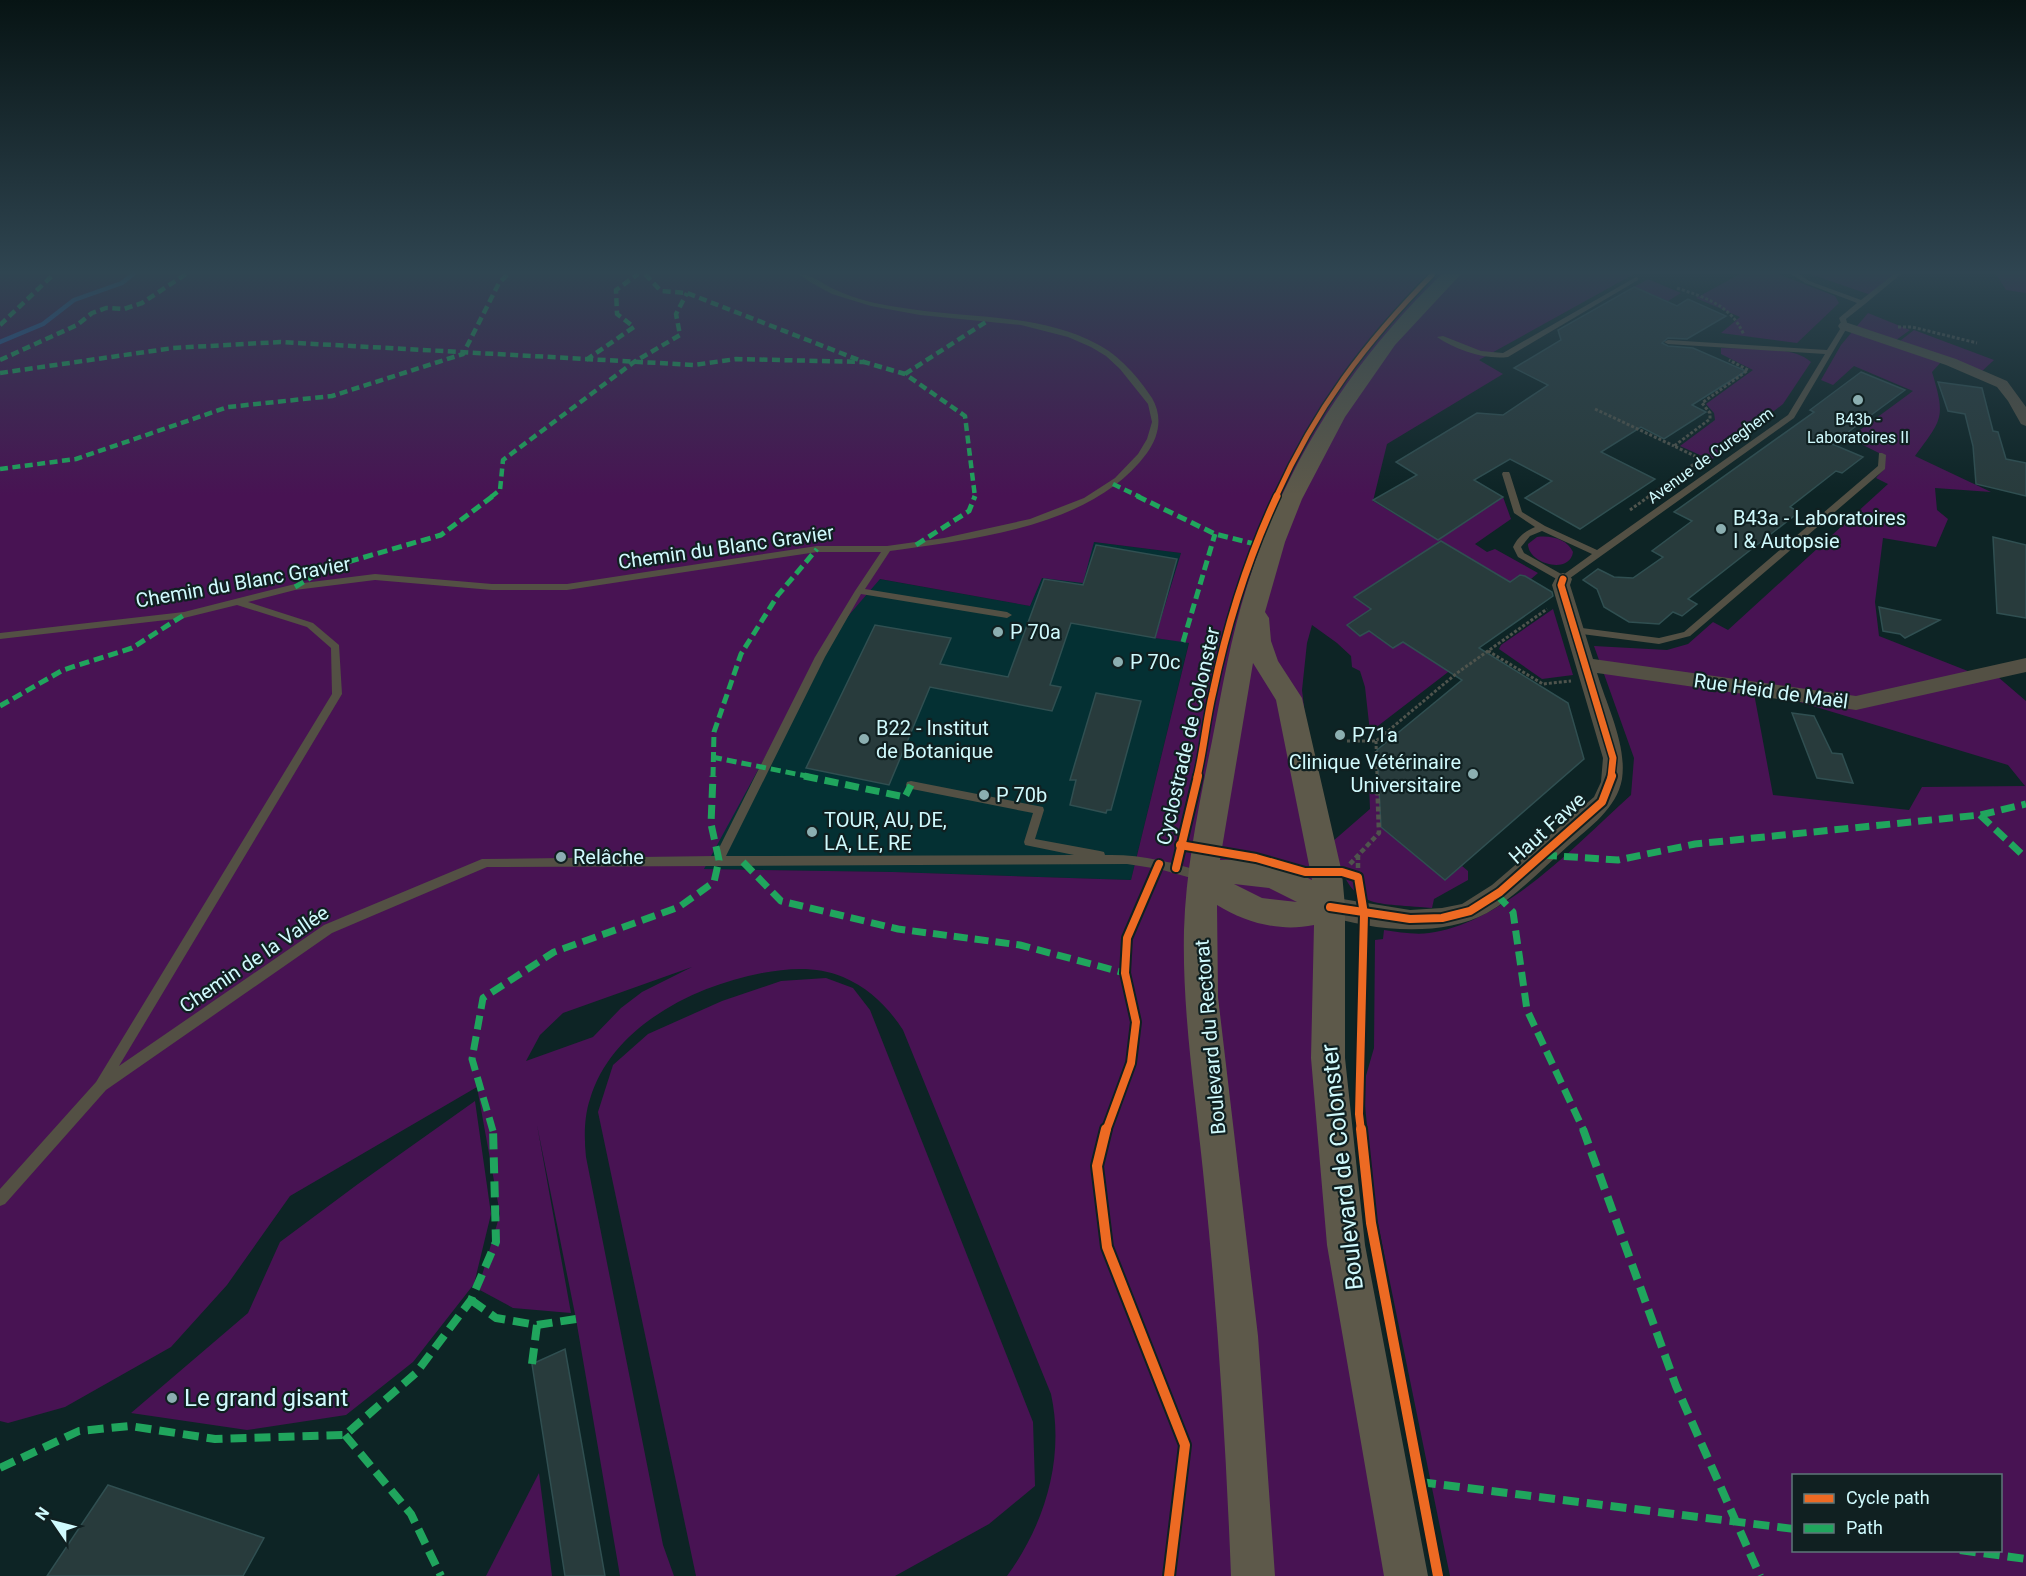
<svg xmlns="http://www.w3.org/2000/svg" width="2026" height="1576" viewBox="0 0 2026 1576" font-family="Roboto,sans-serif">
<rect width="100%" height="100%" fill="#0d2425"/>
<!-- built -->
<path fill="#043033" d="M1093 542 1181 553 1155 638 1189 642 1131 880 893 872 703 869 831 636 879 579 1030 606 1042 578Z"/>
<!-- green -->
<g fill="#481353" fill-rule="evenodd">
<path d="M0 274H1634L1479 360 1503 374 1387 444 1373 501 1413 525 1420 521 1445 535 1503 497 1511 519 1475 544 1487 552 1495 549 1538 573 1531 579 1520 575 1515 585 1456 550 1355 597 1371 609 1347 625 1360 636 1369 631 1408 638 1419 652 1437 664 1482 646 1370 732 1365 687 1360 671 1352 667 1351 656 1337 643 1312 625 1307 643 1302 690 1319 835 1329 964 1406 1576H1007C1045 1524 1065 1458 1051 1394L903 1030C888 1007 869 988 843 977 817 966 789 968 762 973 694 986 612 1026 590 1099 584 1117 584 1138 586 1157L663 1545 674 1576H620L576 1319 537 1125 571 1313 513 1308 478 1289 500 1214 477 1087 290 1196 227 1285 171 1347 65 1407 8 1423 0 1421ZM1094 542 1181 553 1155 638 1189 643 1131 880 893 872 704 869 831 636 880 579 1030 606 1042 578 1083 583ZM692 967 642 992 621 1008 593 1037 526 1061 540 1035 563 1013Z"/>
<path d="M1740 274H1778L1835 296 1839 303 1797 343 1721 333 1740 317 1696 298Z"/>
<path d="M1810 274H1894L1871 295Z"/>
<path d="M1996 274H2026V293L2006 290Z"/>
<path d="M1648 279 1681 293 1668 301 1634 287Z"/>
<path d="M1868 313 1910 330 1892 343 1942 361 1932 372C1946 418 1942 419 1915 456L1991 492 1935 488 1937 510 1948 519 1936 547 1883 538 1875 602 1879 636 1988 679 1998 677 2026 701V1576H1450L1376 1214 1363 1086 1374 1048 1375 940 1383 939 1384 930C1398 932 1415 935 1429 933 1504 923 1577 844 1631 795L1634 758 1594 646 1667 650 1688 644 1713 622 1728 630 1888 484 1876 478 1885 468V456L1849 438 1913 391 1854 366 1833 385 1821 380 1841 345ZM1753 688 2008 765 2025 786 1922 787 1909 810 1773 795ZM1794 1476H2000V1550H1794Z"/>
<path d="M1914 330 1994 360 1981 372 1900 341Z"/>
<path d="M1721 348C1745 349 1794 345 1811 362L1783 404 1711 460 1680 446 1715 420 1714 413 1706 404 1753 370 1721 354Z"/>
<path d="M1537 537C1551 535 1567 539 1573 552 1570 575 1528 564 1528 544Z"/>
<path d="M1553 609 1573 675 1542 679 1499 649 1501 645Z"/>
<path d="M1369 785 1379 787 1382 827 1445 880 1462 866 1468 871V880L1434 899 1432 908C1368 902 1351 911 1332 842L1370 809Z"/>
<path d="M826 978 853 988 870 1010 1033 1422 1035 1486 989 1524 895 1576H696L598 1112 613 1065 648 1034 722 1001 781 981Z"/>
<path d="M475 1101 491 1214 474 1284 413 1362 346 1415 247 1430 131 1413 248 1313 280 1242 358 1184Z"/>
<path d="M539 1473 552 1576H486Z"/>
</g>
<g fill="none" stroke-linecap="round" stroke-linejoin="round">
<!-- stream -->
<path stroke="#2e57a3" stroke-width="4.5" d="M0 342 43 324 74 300 122 283 133 274"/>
</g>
<!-- building -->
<g fill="#283b3c" stroke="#304f51" stroke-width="1.5">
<path d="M1634 287 1677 306 1688 299 1726 316 1687 339 1668 338 1662 343 1668 346 1693 348 1746 371 1692 405 1706 412 1664 439 1641 427 1601 452 1655 479 1580 529 1525 498 1552 481 1510 459 1474 480 1503 497 1438 540 1373 500 1417 475 1396 462 1477 413 1503 415 1548 385 1514 368 1561 340 1558 330Z"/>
<path d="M1861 372 1905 390 1832 444 1863 457 1842 473 1836 471 1790 507 1799 512 1688 599 1697 604 1682 616 1673 612 1659 624 1629 622 1604 607 1597 589 1583 580 1598 569 1614 577 1633 578 1663 557 1652 551 1692 521 1674 512 1814 412 1810 410Z"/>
<path d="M1938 382 1982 388 1993 431 1998 432 2006 459 2026 463V496L1976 484 1973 446 1965 414 1948 411Z"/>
<path d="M1993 537 2026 545V618L1997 613Z"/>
<path d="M1441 541 1510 582 1520 575 1525 576 1552 592 1553 596 1479 648 1568 703 1584 759 1445 880 1381 827 1377 750 1462 680 1403 642 1393 648 1369 631 1360 636 1347 625 1371 609 1354 597Z"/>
<path d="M1096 545 1177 559 1155 638 1071 623 1050 685 1061 687 1052 711 930 687 889 785 806 768 875 625 951 638 940 664 1008 677 1044 579 1083 585Z"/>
<path d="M1879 607 1940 620 1905 638 1900 634 1883 631Z"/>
<path d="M1096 693 1141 701 1111 810H1107L1106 813 1070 805 1076 780H1070Z"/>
<path d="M1792 713 1814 716 1832 753 1842 754 1853 783 1817 778Z"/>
<path d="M565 1349 605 1576H565L532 1364Z"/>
<path d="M108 1485 264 1538 243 1576H47Z"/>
</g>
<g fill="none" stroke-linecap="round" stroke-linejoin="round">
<!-- path-far1 -->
<g stroke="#4f544d" stroke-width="3" stroke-dasharray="3 2" stroke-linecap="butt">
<path d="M1677 288C1706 298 1731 305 1744 335"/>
<path d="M1898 327H1912L1977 343"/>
<path d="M1595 409 1674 446"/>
<path d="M1705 461 1674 446 1710 419V413L1702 403 1748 370 1729 360"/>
<path d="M1630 510 1701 459"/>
<path d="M1488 651 1543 684 1571 681"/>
<path d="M1347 741H1376L1457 673 1547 609"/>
<path d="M1376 741 1377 777"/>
</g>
<!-- path -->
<g stroke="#4f544d" stroke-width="4.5" stroke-dasharray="5 3" stroke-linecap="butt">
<path d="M1358 855V877"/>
<path d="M1350 864 1379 833 1377 776"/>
</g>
<!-- lane -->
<g fill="#535044" fill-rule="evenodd">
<path d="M799 274C812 274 824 285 836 290 855 299 876 304 897 307 963 319 1037 312 1097 344 1119 355 1139 378 1152 398 1163 417 1159 436 1147 453 1093 527 974 539 890 551L865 589 1007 612 1012 615 1007 618 861 594 825 657 726 856 1074 855 1025 845 1024 842 1033 813 907 788 906 785 907 782 911 781 1043 807 1044 810 1035 839 1100 851 1104 852 1105 855C1140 854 1173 862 1206 873L1208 876 1206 879 1202 881 1159 869 1127 864 487 867 332 933 106 1090 5 1204 0 1206V1189L96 1082 332 694 331 648 307 627 237 605 184 618 0 639V633L184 612 295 584 375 574 492 584H567L817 546H887L944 538 1030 519 1084 498 1115 478 1138 454 1147 439 1152 422 1148 404 1120 369 1106 356 1091 347 1068 337 1021 325 920 315 871 306 832 294 810 282ZM817 552H881L855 591 815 657 715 856 482 859 324 925 119 1066 342 694 339 645 313 623 248 602 295 590 375 580 492 590H567Z"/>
<path d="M1791 274H1799L1809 281 1861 300 1894 274H1901L1865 304 1846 319 1848 326 1794 418 1566 581H1560L1518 557 1513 547C1518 537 1524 532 1535 527L1514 513 1502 474 1503 472H1509L1510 474 1522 512 1545 526 1597 550 1788 415 1825 354 1668 344 1664 342 1668 340 1827 350 1842 326 1839 318 1857 303 1805 283ZM1542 531 1592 554 1563 575 1524 553 1521 547 1530 536Z"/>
<path d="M1636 277 1638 278V280L1508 357C1485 360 1456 350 1437 337L1443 336 1481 351 1503 353Z"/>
<path d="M1879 453H1882L1886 455 1885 469 1690 636 1659 644 1574 633 1569 630 1574 627 1659 638 1684 632 1878 466Z"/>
</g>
<!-- street -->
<g fill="#535044" fill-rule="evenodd">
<path d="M1845 322 1956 359 2007 381 2026 407V426L2021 424 2008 401 1997 387 1946 365 1840 329 1838 326 1840 323Z"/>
<path d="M1563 573 1569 575 1572 579 1570 585 1593 659 1856 696 2026 658V672L1856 710 1597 673C1607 706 1627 745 1622 779 1617 808 1589 828 1568 846 1543 868 1517 896 1487 913 1441 938 1371 931 1322 914L1319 907 1322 900 1330 897 1410 910 1442 908 1462 904 1492 885 1594 797 1601 782 1603 758 1552 585 1557 575Z"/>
</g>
<!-- secondary -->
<path fill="#5d594a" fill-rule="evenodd" d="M1442 274H1461L1395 345 1345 417 1302 499 1285 542 1265 612 1269 618 1271 641 1278 661 1302 698 1342 873 1345 907V1058L1365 1245 1428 1576H1384L1327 1245 1311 1058 1314 925C1280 932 1246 923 1217 905L1218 997 1258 1336 1275 1576H1231C1226 1448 1218 1319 1205 1191 1197 1105 1182 1018 1184 930 1186 867 1199 804 1212 741 1222 689 1231 636 1247 586 1284 466 1351 361 1442 274ZM1253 663 1276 700 1312 880C1283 865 1254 857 1220 860ZM1234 884 1269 888 1297 902 1262 898Z"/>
<!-- quiet-far3 -->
<g stroke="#20a55d" stroke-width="4.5" stroke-dasharray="8 4.5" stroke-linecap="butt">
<path d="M645 274 661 291 687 293 864 362 905 374 965 416 975 497"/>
<path d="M0 325 54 274"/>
<path d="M0 360 77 325 92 313 106 308 124 309 142 303 186 274"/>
<path d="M586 360 634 327 617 314 616 290 638 274"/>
<path d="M0 373 173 348 280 342 694 365 736 359 864 362"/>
<path d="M905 374 989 320"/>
<path d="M0 469 76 459 228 407 332 396 463 354 499 283 508 274"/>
<path d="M1113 484 1140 497"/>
<path d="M491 497 500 490 503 460 634 362 680 335 676 314 687 293"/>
</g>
<!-- quiet-far2 -->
<g stroke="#20a55d" stroke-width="5" stroke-dasharray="10 5" stroke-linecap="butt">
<path d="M1137 496 1215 534 1255 544"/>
<path d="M916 545 969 511 975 496"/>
<path d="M295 587 327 568 441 535 493 496"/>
<path d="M1183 642 1215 534"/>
<path d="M0 706 63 670 132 648 184 615"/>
<path d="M712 757 811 777"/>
<path d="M713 777 714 732 741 654 778 595 817 549"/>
</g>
<!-- quiet-far1 -->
<g stroke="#20a55d" stroke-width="7" stroke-dasharray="14 7" stroke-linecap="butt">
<path d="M804 776 905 797 911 785"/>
<path d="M1980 815 2026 858"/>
<path d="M1543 855 1618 860 1695 844 1980 815 2026 804"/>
<path d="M743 862 781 901 898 929 1020 945 1125 973"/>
<path d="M1497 895 1513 912 1527 1010 1584 1131"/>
<path d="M493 1131 472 1059 483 998 554 952 679 907 714 882 719 860 711 824 713 776"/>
</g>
<!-- quiet -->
<g stroke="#20a55d" stroke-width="8" stroke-dasharray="16 8" stroke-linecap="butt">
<path d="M1583 1129 1676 1386 1760 1576"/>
<path d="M471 1300 496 1318 537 1325 576 1319"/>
<path d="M532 1364 537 1325"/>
<path d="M345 1435 411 1514 441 1576"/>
<path d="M0 1468 79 1431 130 1426 215 1439 345 1435 416 1373 471 1300 496 1242 493 1129"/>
<path d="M1420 1482 1794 1529"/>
<path d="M1960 1550 2026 1559"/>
</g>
<defs>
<path id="cycleway-far3" d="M1276 497C1316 408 1365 343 1433 274"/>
<g id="cycleway-far2">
<path d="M1563 579 1561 585 1613 758 1611 777"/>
<path d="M1197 777C1204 749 1206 720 1213 692 1227 625 1248 558 1277 496"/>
</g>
<g id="cycleway-far1">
<path d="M1180 845 1256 858 1305 872H1342L1358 877 1364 914 1359 1114 1361 1131"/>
<path d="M1176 868 1198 776"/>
<path d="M1330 907 1410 919 1442 918 1470 911 1500 892 1602 802 1612 776"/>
<path d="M1106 1131 1131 1063 1136 1022 1125 973 1127 938 1159 864"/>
</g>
<g id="cycleway">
<path d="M1106 1129 1097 1166 1107 1247 1185 1445 1169 1576"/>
<path d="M1361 1129 1371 1223 1438 1576"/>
</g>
</defs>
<!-- cycleway-far3 casing -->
<use href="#cycleway-far3" stroke="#102021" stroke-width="8"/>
<!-- cycleway-far2 casing -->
<use href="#cycleway-far2" stroke="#102021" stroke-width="10"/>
<!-- cycleway-far1 casing -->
<use href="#cycleway-far1" stroke="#102021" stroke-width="12"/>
<!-- cycleway casing -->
<use href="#cycleway" stroke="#102021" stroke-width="14"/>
<!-- cycleway-far3 -->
<use href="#cycleway-far3" stroke="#ed6a23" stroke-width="5"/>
<!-- cycleway-far2 -->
<use href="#cycleway-far2" stroke="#ed6a23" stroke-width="7"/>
<!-- cycleway-far1 -->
<use href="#cycleway-far1" stroke="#ed6a23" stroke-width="8"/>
<!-- cycleway -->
<use href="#cycleway" stroke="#ed6a23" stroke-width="10"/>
</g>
<!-- sky -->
<linearGradient id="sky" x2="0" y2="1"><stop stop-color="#071414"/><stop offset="0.55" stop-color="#2f4551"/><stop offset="1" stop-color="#2f4551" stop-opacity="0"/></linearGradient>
<rect width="2026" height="495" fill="url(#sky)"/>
<!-- markers -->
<g fill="#8cafb1" stroke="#102021" stroke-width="2">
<circle cx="1858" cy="400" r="6"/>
<circle cx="1721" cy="529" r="6"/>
<circle cx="998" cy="632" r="6"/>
<circle cx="1118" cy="662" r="6"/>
<circle cx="1340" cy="735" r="6"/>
<circle cx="864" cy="739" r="6"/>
<circle cx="1473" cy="774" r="6"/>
<circle cx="984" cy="795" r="6"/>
<circle cx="812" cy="832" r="6"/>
<circle cx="561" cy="857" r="6"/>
<circle cx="172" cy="1398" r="6"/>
</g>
<g text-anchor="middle" stroke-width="4.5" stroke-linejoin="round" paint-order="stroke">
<!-- far-poi labels -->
<g font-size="16" fill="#d0fafd" stroke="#102021">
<text x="1858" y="425">B43b -<tspan x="1858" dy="18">Laboratoires II</tspan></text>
</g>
<!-- far-street labels -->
<g font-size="16" fill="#d0fafd" stroke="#102021">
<text transform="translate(1710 455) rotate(-36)" y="6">Avenue de Cureghem</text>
</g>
<!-- poi labels -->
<g font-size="20" fill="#d0fafd" stroke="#102021" text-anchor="start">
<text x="1733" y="525">B43a - Laboratoires<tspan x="1733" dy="23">I &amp; Autopsie</tspan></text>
<text x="1010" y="639">P 70a</text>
<text x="1130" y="669">P 70c</text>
<text x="876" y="735">B22 - Institut<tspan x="876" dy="23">de Botanique</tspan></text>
<text x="1352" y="742">P71a</text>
<text x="1461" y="769" text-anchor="end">Clinique Vétérinaire<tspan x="1461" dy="23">Universitaire</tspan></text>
<text x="996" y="802">P 70b</text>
<text x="824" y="827">TOUR, AU, DE,<tspan x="824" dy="23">LA, LE, RE</tspan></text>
<text x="573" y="864">Relâche</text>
</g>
<!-- street labels -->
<g font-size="20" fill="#d0fafd" stroke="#102021">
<text transform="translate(726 547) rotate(-8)" y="7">Chemin du Blanc Gravier</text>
<text transform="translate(243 582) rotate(-10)" y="7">Chemin du Blanc Gravier</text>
<text transform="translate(1771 691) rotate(8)" y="7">Rue Heid de Maël</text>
<text transform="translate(1188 736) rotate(-77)" y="7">Cyclostrade de Colonster</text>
<text transform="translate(1547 828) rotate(-42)" y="7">Haut Fawe</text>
<text transform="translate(254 959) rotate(-34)" y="7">Chemin de la Vallée</text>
<text transform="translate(1210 1037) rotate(-95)" y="7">Boulevard du Rectorat</text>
</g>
<!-- near-street labels -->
<g font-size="24" fill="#d0fafd" stroke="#102021">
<text transform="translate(1342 1167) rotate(-96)" y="8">Boulevard de Colonster</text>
</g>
<!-- near-poi labels -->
<g font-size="24" fill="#d0fafd" stroke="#102021" text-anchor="start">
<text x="184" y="1406">Le grand gisant</text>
</g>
</g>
<!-- legend -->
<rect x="1792" y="1474" width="210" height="78" fill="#102021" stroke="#5d7779" stroke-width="1.5"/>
<rect x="1804" y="1494" width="30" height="9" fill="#ed6a23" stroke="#5d7779" stroke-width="1.5"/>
<text x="1846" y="1504" font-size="18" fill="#d0fafd">Cycle path</text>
<rect x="1804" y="1524" width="30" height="9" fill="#20a55d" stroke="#5d7779" stroke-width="1.5"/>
<text x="1846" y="1534" font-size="18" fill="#d0fafd">Path</text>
<!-- north arrow -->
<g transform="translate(54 1522) rotate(305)" stroke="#102021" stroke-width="4.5" paint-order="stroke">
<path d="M0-4.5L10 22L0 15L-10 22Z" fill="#d0fafd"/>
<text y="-9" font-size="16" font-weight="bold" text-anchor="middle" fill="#d0fafd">N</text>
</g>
</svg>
